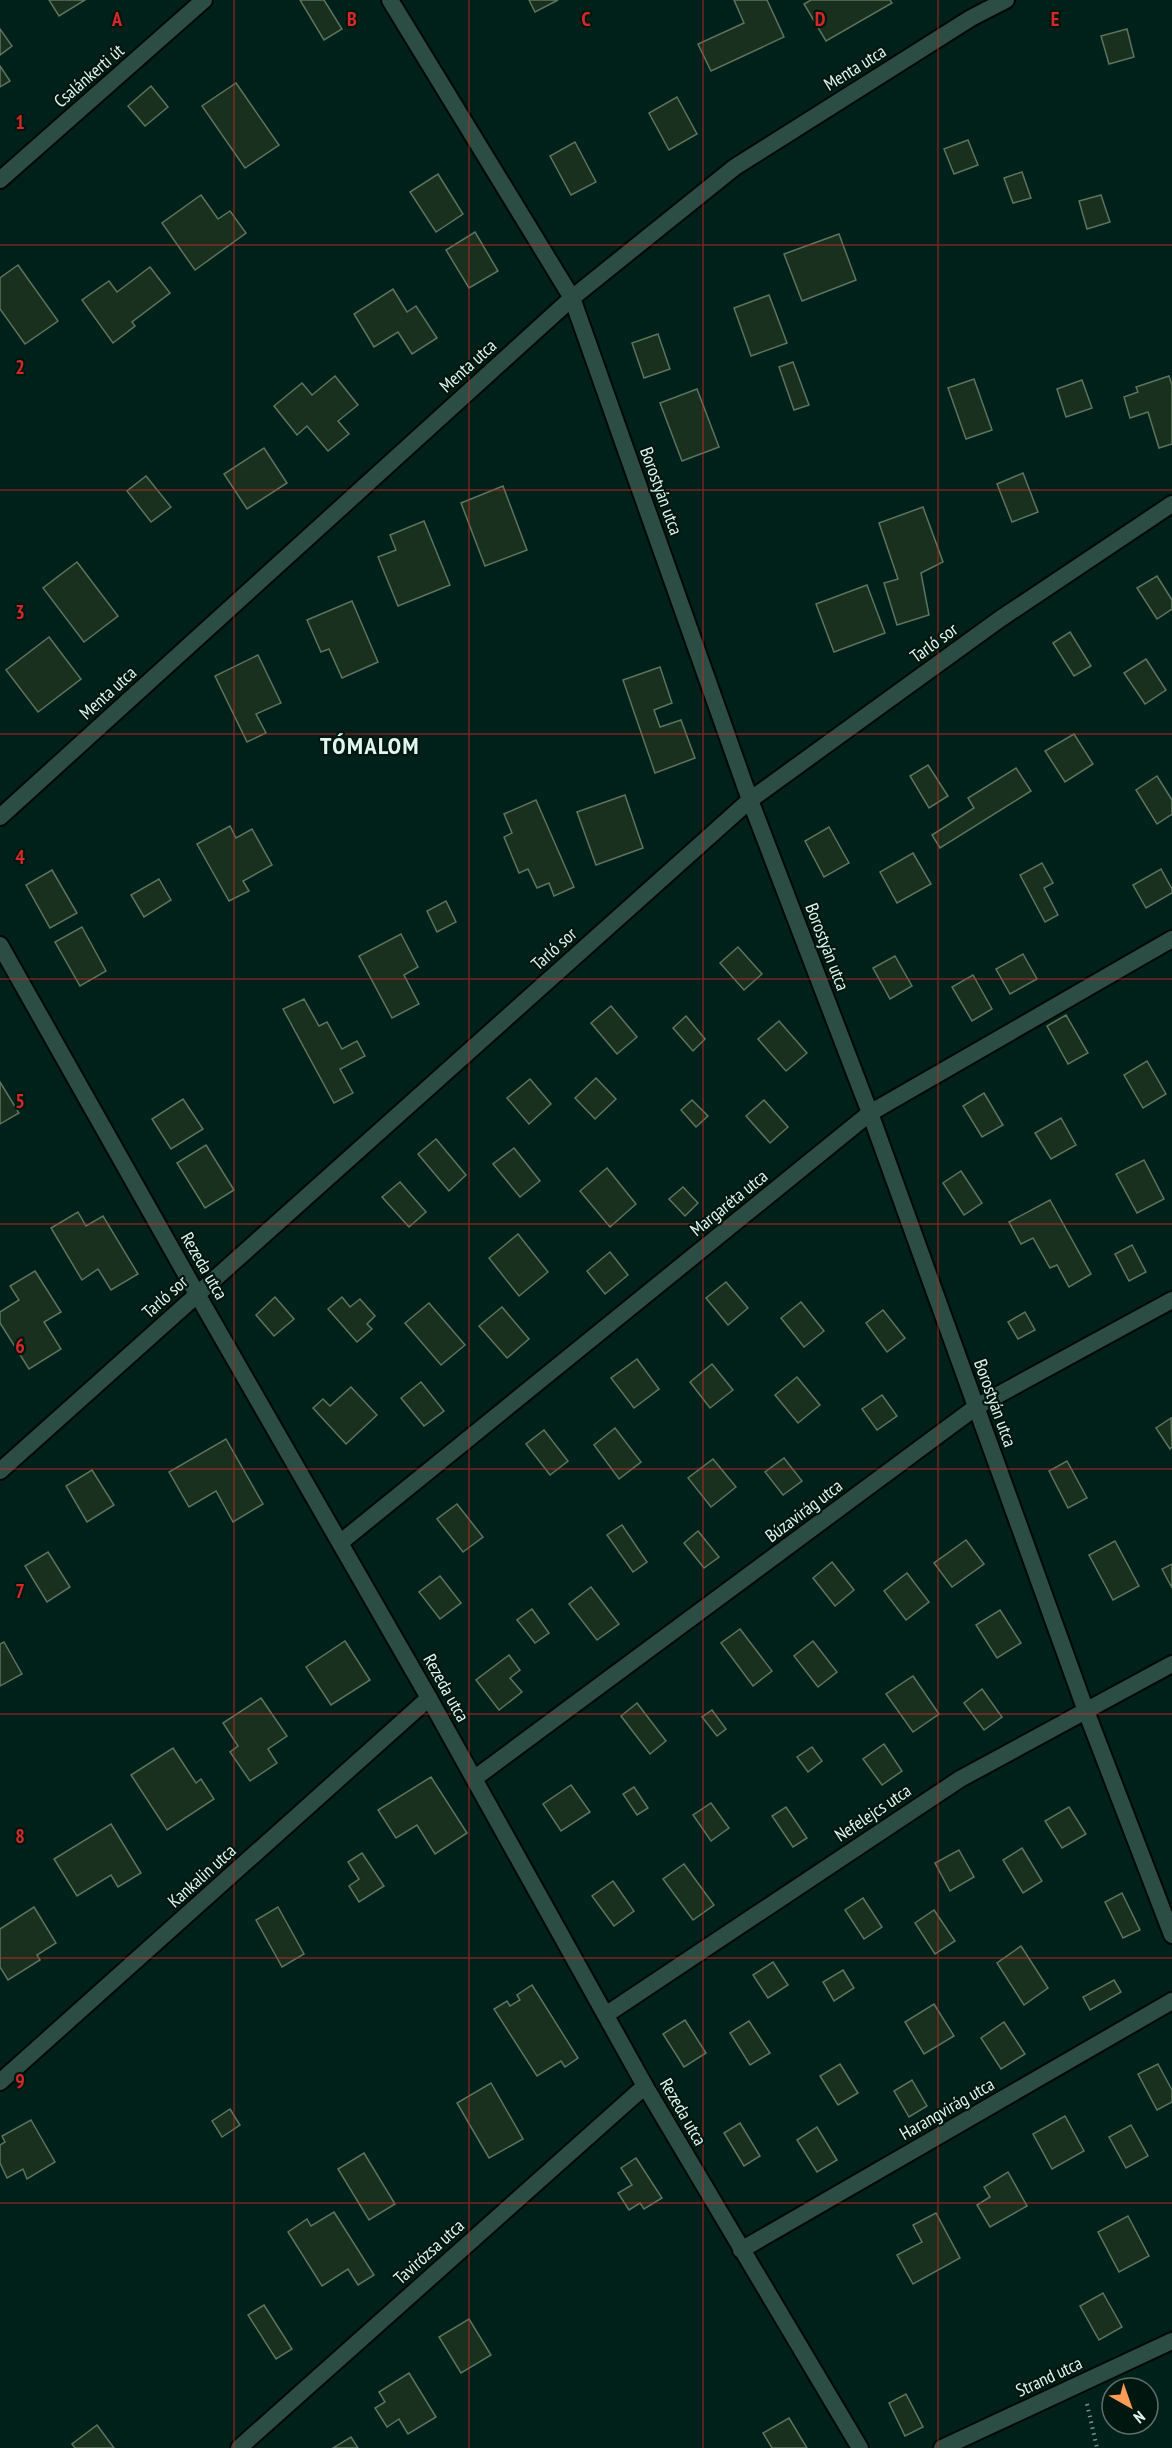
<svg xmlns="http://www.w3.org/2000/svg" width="1172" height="2448" viewBox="0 0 1172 2448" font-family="'PT Sans Narrow',sans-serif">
<rect width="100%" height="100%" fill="#002119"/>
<!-- building -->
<g fill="#1a301e" stroke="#5b745f" stroke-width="1.5">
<path d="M49 0H85L59 16Z"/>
<path d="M300 0H324L342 29 324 40Z"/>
<path d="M529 0H558L535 12Z"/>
<path d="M734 0H767L784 37 711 71 698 44 744 23Z"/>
<path d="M811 0H890L892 3 826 41 804 4Z"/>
<path d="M0 29 12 46 0 55Z"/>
<path d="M1127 29 1134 57 1109 64 1101 36Z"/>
<path d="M0 66 10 81 0 87Z"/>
<path d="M236 83 279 145 245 168 202 106Z"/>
<path d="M151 86 168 107 145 126 128 106Z"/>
<path d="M677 97 697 134 669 150 649 113Z"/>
<path d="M968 140 978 165 954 174 944 149Z"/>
<path d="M575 142 596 182 571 195 550 156Z"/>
<path d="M1022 172 1031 198 1013 203 1004 178Z"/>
<path d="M438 174 463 214 436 232 410 192Z"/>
<path d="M201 195 218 219 230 211 246 233 195 270 162 223Z"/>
<path d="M1101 195 1110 222 1087 229 1079 201Z"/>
<path d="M475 232 498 271 469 288 446 250Z"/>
<path d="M839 234 856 280 802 301 784 254Z"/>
<path d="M18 265 58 321 25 344 0 309V278Z"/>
<path d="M150 267 170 293 132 322 135 326 113 343 82 300 109 281 117 292Z"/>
<path d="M393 289 407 312 416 306 437 338 412 354 398 332 374 347 354 314Z"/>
<path d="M769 295 787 343 751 356 734 308Z"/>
<path d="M658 334 670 369 644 378 632 343Z"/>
<path d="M793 362 809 405 794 410 779 367Z"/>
<path d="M335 376 358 405 338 421 349 434 328 451 307 426 297 435 274 406 302 383 312 395Z"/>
<path d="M1169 376 1172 385V444L1159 448 1148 412 1130 418 1124 397 1138 392 1136 387Z"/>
<path d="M974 379 992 430 966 439 948 388Z"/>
<path d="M1082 380 1092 408 1066 417 1057 389Z"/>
<path d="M697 389 719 447 682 461 660 403Z"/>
<path d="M264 448 287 483 247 509 224 474Z"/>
<path d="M1023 473 1038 512 1012 522 997 484Z"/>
<path d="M146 476 171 507 151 522 127 491Z"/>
<path d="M503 486 527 550 485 566 461 503Z"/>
<path d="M923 507 943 562 921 573 929 615 897 625 884 583 898 579 879 523Z"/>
<path d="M424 521 450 585 398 606 378 557 396 550 390 535Z"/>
<path d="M77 562 118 616 84 642 43 588Z"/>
<path d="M1157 576 1172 600V609L1157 619 1137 588Z"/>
<path d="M867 585 885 633 834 652 816 604Z"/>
<path d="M352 601 378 662 342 678 329 649 321 652 307 620Z"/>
<path d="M1070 632 1091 666 1074 676 1053 643Z"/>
<path d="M49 637 81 679 38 712 6 670Z"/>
<path d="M258 655 281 703 256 714 266 733 247 742 215 676Z"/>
<path d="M1146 659 1166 690 1145 704 1124 673Z"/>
<path d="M660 667 672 703 654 710 660 727 681 720 695 758 655 773 623 680Z"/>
<path d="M1074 734 1093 764 1065 782 1045 751Z"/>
<path d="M928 765 948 796 929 808 910 776Z"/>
<path d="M1016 768 1031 791 940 848 932 835 974 808 968 798Z"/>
<path d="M1157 776 1172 800V814L1157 824 1136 790Z"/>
<path d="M625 795 643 848 596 865 577 812Z"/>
<path d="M536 800 574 887 554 896 549 883 537 888 528 869 519 873 504 837 512 833 504 814Z"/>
<path d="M230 826 236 838 252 829 272 865 243 881 249 891 229 901 197 844Z"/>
<path d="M829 827 849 863 824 877 805 841Z"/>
<path d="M913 853 931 884 897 903 880 872Z"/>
<path d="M1042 863 1053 883 1044 888 1058 915 1045 922 1020 875Z"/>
<path d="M1161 869 1172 889V893L1146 908 1133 885Z"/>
<path d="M52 870 77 913 50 928 26 885Z"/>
<path d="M159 879 171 900 144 917 131 895Z"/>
<path d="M446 901 456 922 437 932 427 911Z"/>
<path d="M82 927 106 971 80 986 55 942Z"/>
<path d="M401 934 418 967 404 975 419 1004 392 1018 359 956Z"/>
<path d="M738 947 762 974 744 990 720 963Z"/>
<path d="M1023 954 1037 979 1010 994 996 969Z"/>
<path d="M895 956 912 986 890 999 873 968Z"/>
<path d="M973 975 992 1009 972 1021 952 987Z"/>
<path d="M304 999 319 1026 327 1022 342 1049 357 1041 365 1056 340 1069 353 1093 334 1103 283 1009Z"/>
<path d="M611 1006 637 1037 617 1054 591 1023Z"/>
<path d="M1066 1015 1088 1053 1068 1064 1047 1026Z"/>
<path d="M686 1016 705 1039 693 1051 673 1028Z"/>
<path d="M779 1021 807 1053 786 1071 758 1039Z"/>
<path d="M1147 1061 1166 1094 1143 1108 1124 1075Z"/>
<path d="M596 1078 616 1099 595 1119 575 1098Z"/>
<path d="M530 1079 551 1104 529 1124 507 1098Z"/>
<path d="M0 1082 19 1113 0 1124Z"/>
<path d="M984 1093 1003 1125 982 1137 963 1106Z"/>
<path d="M183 1099 203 1129 171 1149 152 1119Z"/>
<path d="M692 1100 708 1116 696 1127 681 1110Z"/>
<path d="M764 1100 788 1127 770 1143 746 1116Z"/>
<path d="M1061 1118 1076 1145 1051 1159 1035 1133Z"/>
<path d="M436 1139 466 1175 449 1191 418 1154Z"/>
<path d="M206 1145 234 1190 205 1208 177 1163Z"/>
<path d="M514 1148 540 1181 520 1197 493 1164Z"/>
<path d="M1144 1160 1164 1199 1137 1213 1116 1174Z"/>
<path d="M607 1168 636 1204 610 1227 580 1191Z"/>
<path d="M961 1171 982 1203 964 1215 943 1183Z"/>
<path d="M400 1182 426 1212 409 1227 382 1197Z"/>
<path d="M683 1187 698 1203 685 1216 669 1199Z"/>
<path d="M1050 1200 1091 1274 1069 1287 1057 1265 1050 1268 1033 1238 1021 1244 1009 1222Z"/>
<path d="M78 1212 86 1226 103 1216 138 1274 111 1290 98 1269 82 1280 51 1228Z"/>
<path d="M518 1234 548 1272 519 1296 489 1258Z"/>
<path d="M1132 1245 1146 1272 1129 1281 1115 1254Z"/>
<path d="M610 1252 628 1275 605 1294 587 1271Z"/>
<path d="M35 1271 61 1312 44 1322 61 1349 29 1369 0 1323V1312L19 1300 10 1286Z"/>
<path d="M726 1282 748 1308 728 1325 706 1298Z"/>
<path d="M275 1297 294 1319 274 1336 256 1315Z"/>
<path d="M342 1297 350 1307 360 1299 375 1316 367 1324 372 1329 357 1342 328 1309Z"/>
<path d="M801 1302 824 1331 804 1347 781 1318Z"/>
<path d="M429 1303 465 1345 441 1365 405 1323Z"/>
<path d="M502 1307 529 1339 507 1358 479 1326Z"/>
<path d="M883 1310 905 1338 887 1352 866 1323Z"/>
<path d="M1025 1312 1035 1330 1018 1339 1008 1322Z"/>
<path d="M637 1359 659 1389 634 1408 611 1378Z"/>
<path d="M712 1364 733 1390 710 1408 690 1382Z"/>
<path d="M797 1377 820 1405 798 1423 775 1395Z"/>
<path d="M421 1382 444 1411 424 1426 401 1398Z"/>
<path d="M351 1387 377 1415 346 1444 313 1408 323 1399 330 1406Z"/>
<path d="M882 1395 897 1416 877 1430 862 1409Z"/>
<path d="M1171 1418 1172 1447 1170 1449 1156 1428Z"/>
<path d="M615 1428 641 1462 619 1479 594 1445Z"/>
<path d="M544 1430 568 1461 550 1475 526 1444Z"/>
<path d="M226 1439 263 1504 233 1522 216 1491 189 1507 169 1472Z"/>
<path d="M784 1458 802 1481 783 1495 765 1472Z"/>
<path d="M713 1459 736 1487 711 1507 688 1478Z"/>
<path d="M1067 1461 1087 1498 1068 1508 1049 1471Z"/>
<path d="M92 1470 114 1505 87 1522 66 1486Z"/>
<path d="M457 1504 483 1537 463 1552 437 1519Z"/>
<path d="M622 1525 647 1562 633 1572 607 1535Z"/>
<path d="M698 1531 719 1557 704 1568 684 1543Z"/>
<path d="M966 1540 984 1564 952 1587 934 1563Z"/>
<path d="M1115 1541 1139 1586 1113 1600 1089 1555Z"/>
<path d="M48 1552 70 1587 47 1602 25 1566Z"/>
<path d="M832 1562 854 1590 835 1606 813 1578Z"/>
<path d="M1172 1564V1588L1162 1569Z"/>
<path d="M907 1573 929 1602 906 1620 884 1591Z"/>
<path d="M440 1576 461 1603 440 1619 419 1592Z"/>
<path d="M591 1587 619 1624 597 1640 569 1604Z"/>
<path d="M532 1609 549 1633 535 1643 517 1620Z"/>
<path d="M1000 1610 1021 1643 997 1658 976 1625Z"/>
<path d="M740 1629 772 1671 753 1686 721 1643Z"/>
<path d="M345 1641 370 1680 331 1705 306 1667Z"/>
<path d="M813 1641 837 1672 818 1687 794 1656Z"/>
<path d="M4 1642 22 1674 0 1686V1644Z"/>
<path d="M509 1655 520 1670 510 1678 522 1692 499 1710 476 1680Z"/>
<path d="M913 1676 939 1714 913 1732 886 1694Z"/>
<path d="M982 1689 1002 1717 984 1730 964 1703Z"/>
<path d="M261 1698 287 1736 268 1749 277 1763 250 1781 230 1752 238 1746 223 1723Z"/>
<path d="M637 1703 666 1741 650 1754 621 1716Z"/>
<path d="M712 1710 726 1729 717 1736 702 1717Z"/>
<path d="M884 1744 902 1771 882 1785 863 1759Z"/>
<path d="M812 1747 822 1761 808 1772 797 1757Z"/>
<path d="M173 1748 196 1783 201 1779 214 1799 167 1830 131 1775Z"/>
<path d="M431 1777 467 1833 435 1854 417 1825 396 1838 378 1810Z"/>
<path d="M571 1785 590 1812 561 1831 543 1804Z"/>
<path d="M634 1787 648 1808 637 1815 623 1794Z"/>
<path d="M711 1803 729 1828 711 1841 693 1815Z"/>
<path d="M786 1807 807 1838 793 1847 772 1816Z"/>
<path d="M1069 1807 1086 1834 1062 1848 1045 1821Z"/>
<path d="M111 1824 141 1873 118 1887 111 1875 77 1896 54 1859Z"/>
<path d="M1022 1848 1042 1881 1023 1893 1003 1860Z"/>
<path d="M959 1850 974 1877 950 1891 935 1863Z"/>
<path d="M362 1853 384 1886 359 1902 349 1886 359 1879 348 1862Z"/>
<path d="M684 1864 714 1905 693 1920 663 1879Z"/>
<path d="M613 1881 634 1911 614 1926 592 1896Z"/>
<path d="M1122 1893 1140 1930 1123 1938 1105 1902Z"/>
<path d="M863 1898 882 1927 864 1939 845 1910Z"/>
<path d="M34 1907 56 1943 37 1955 40 1960 8 1980 0 1967V1929Z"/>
<path d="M278 1907 304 1954 282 1967 256 1920Z"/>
<path d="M934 1910 955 1941 935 1954 915 1923Z"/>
<path d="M1021 1946 1048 1988 1024 2005 997 1963Z"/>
<path d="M773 1962 788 1985 768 1998 753 1975Z"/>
<path d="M843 1970 854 1988 834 2001 823 1982Z"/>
<path d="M1114 1980 1121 1992 1090 2010 1083 1997Z"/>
<path d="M532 1985 578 2058 565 2067 561 2061 537 2076 494 2009 507 2001 510 2006 520 2000 517 1995Z"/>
<path d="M934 2004 954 2036 924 2054 905 2022Z"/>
<path d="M685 2020 706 2053 684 2067 663 2034Z"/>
<path d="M749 2021 770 2053 750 2065 730 2033Z"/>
<path d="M1004 2022 1025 2054 1001 2069 981 2038Z"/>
<path d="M840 2064 858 2093 838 2105 820 2076Z"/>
<path d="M1158 2064 1172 2090V2102L1157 2110 1138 2074Z"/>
<path d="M912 2080 927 2106 909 2117 894 2091Z"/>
<path d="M491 2083 523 2139 489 2158 457 2103Z"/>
<path d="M230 2109 240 2125 222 2137 212 2121Z"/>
<path d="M1065 2116 1084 2151 1052 2169 1033 2134Z"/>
<path d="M31 2120 55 2162 27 2179 23 2169 7 2178 0 2163V2145L5 2142 2 2136Z"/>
<path d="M740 2123 760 2156 744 2166 724 2133Z"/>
<path d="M1131 2125 1148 2156 1126 2168 1109 2137Z"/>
<path d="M817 2127 837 2160 817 2172 797 2140Z"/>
<path d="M364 2153 395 2204 369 2220 338 2169Z"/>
<path d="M636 2158 662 2198 644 2209 640 2203 629 2210 618 2193 632 2185 621 2168Z"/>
<path d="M1008 2172 1027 2206 990 2227 977 2205 990 2197 984 2187Z"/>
<path d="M334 2212 374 2275 358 2285 348 2269 322 2286 288 2232 307 2219 311 2226Z"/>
<path d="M936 2213 960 2258 913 2284 897 2255 922 2242 913 2225Z"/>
<path d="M1128 2216 1149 2256 1119 2272 1098 2232Z"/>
<path d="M1103 2293 1122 2327 1099 2340 1080 2306Z"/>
<path d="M264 2305 292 2349 276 2359 248 2315Z"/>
<path d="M469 2319 491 2355 461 2373 439 2337Z"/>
<path d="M409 2373 436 2417 408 2434 399 2419 387 2427 375 2408 385 2402 379 2392Z"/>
<path d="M906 2394 923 2427 905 2436 889 2403Z"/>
<path d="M789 2418 807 2448H772L763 2433Z"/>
<path d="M97 2425 114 2448H75L72 2444Z"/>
<path d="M351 2437 358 2448H333Z"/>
</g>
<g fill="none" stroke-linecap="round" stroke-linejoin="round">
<defs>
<g id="minor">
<path d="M390 0 572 298 750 800 870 1113 1086 1711 1172 1935"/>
<path d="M0 180 204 0"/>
<path d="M0 817 572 298 735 167 971 18 1006 0"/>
<path d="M0 945 197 1294 429 1698 645 2086 860 2448"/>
<path d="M0 1471 750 800 1000 619 1172 504"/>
<path d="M341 1542 870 1113 1172 939"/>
<path d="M475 1778 976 1407 1172 1300"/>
<path d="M607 2014 960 1779 1172 1664"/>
<path d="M0 2082 429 1698"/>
<path d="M741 2250 1172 2001"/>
<path d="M239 2448 645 2086"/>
<path d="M942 2448 1172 2341"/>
</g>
</defs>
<!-- minor casing -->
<use href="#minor" stroke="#000905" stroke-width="20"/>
<!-- path -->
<path stroke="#79928b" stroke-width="4" stroke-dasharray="1.5 4.5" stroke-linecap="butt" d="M1087 2404 1097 2448"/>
<!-- minor -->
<use href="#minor" stroke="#2c4d43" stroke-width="16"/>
</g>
<!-- grid -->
<path fill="none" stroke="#d62828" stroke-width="1.5" stroke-opacity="0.55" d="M234 0V2448M469 0V2448M703 0V2448M938 0V2448M0 245H1172M0 490H1172M0 734H1172M0 979H1172M0 1224H1172M0 1469H1172M0 1714H1172M0 1958H1172M0 2203H1172"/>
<g text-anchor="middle" stroke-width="4.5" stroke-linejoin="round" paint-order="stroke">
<!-- street labels -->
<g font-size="18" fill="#e2f5ee" stroke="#001710">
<text transform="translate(855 68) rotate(-32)" y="6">Menta utca</text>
<text transform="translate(89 76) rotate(-41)" y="6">Csalánkerti út</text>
<text transform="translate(468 366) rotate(-42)" y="6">Menta utca</text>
<text transform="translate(661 491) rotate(70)" y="6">Borostyán utca</text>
<text transform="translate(934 643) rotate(-36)" y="6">Tarló sor</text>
<text transform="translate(108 693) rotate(-42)" y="6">Menta utca</text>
<text transform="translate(827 947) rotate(69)" y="6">Borostyán utca</text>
<text transform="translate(554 949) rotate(-42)" y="6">Tarló sor</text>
<text transform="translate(729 1203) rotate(-39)" y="6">Margaréta utca</text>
<text transform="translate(204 1266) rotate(60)" y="6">Rezeda utca</text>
<text transform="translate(165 1297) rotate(-42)" y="6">Tarló sor</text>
<text transform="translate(995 1403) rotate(70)" y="6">Borostyán utca</text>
<text transform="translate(804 1511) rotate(-37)" y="6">Búzavirág utca</text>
<text transform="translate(446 1688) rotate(61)" y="6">Rezeda utca</text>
<text transform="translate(873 1813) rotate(-34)" y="6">Nefelejcs utca</text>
<text transform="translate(202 1876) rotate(-42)" y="6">Kankalin utca</text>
<text transform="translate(947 2109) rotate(-30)" y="6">Harangvirág utca</text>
<text transform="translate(683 2112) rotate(60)" y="6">Rezeda utca</text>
<text transform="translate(429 2252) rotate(-42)" y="6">Tavirózsa utca</text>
<text transform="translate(1049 2377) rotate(-25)" y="6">Strand utca</text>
</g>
<!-- district labels -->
<g font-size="24" font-weight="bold" letter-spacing="1.5" fill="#e2f5ee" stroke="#001710">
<text x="370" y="754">TÓMALOM</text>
</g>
</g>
<g font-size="20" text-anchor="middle" font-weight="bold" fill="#d62828" stroke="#001710" stroke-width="4.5" stroke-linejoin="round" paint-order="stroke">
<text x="117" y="26">A</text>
<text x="352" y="26">B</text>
<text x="586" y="26">C</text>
<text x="820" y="26">D</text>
<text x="1055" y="26">E</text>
<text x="20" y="129">1</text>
<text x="20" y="374">2</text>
<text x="20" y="619">3</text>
<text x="20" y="864">4</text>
<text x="20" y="1108">5</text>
<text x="20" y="1353">6</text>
<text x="20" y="1598">7</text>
<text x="20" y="1843">8</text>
<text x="20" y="2088">9</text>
</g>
<!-- north arrow -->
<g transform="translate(1130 2406) rotate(140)"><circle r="28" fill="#001710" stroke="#5a7069" stroke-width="1.5"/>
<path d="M0-4.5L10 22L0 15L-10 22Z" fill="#fd9c56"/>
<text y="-9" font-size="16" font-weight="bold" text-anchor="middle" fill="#e2f5ee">N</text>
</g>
</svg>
